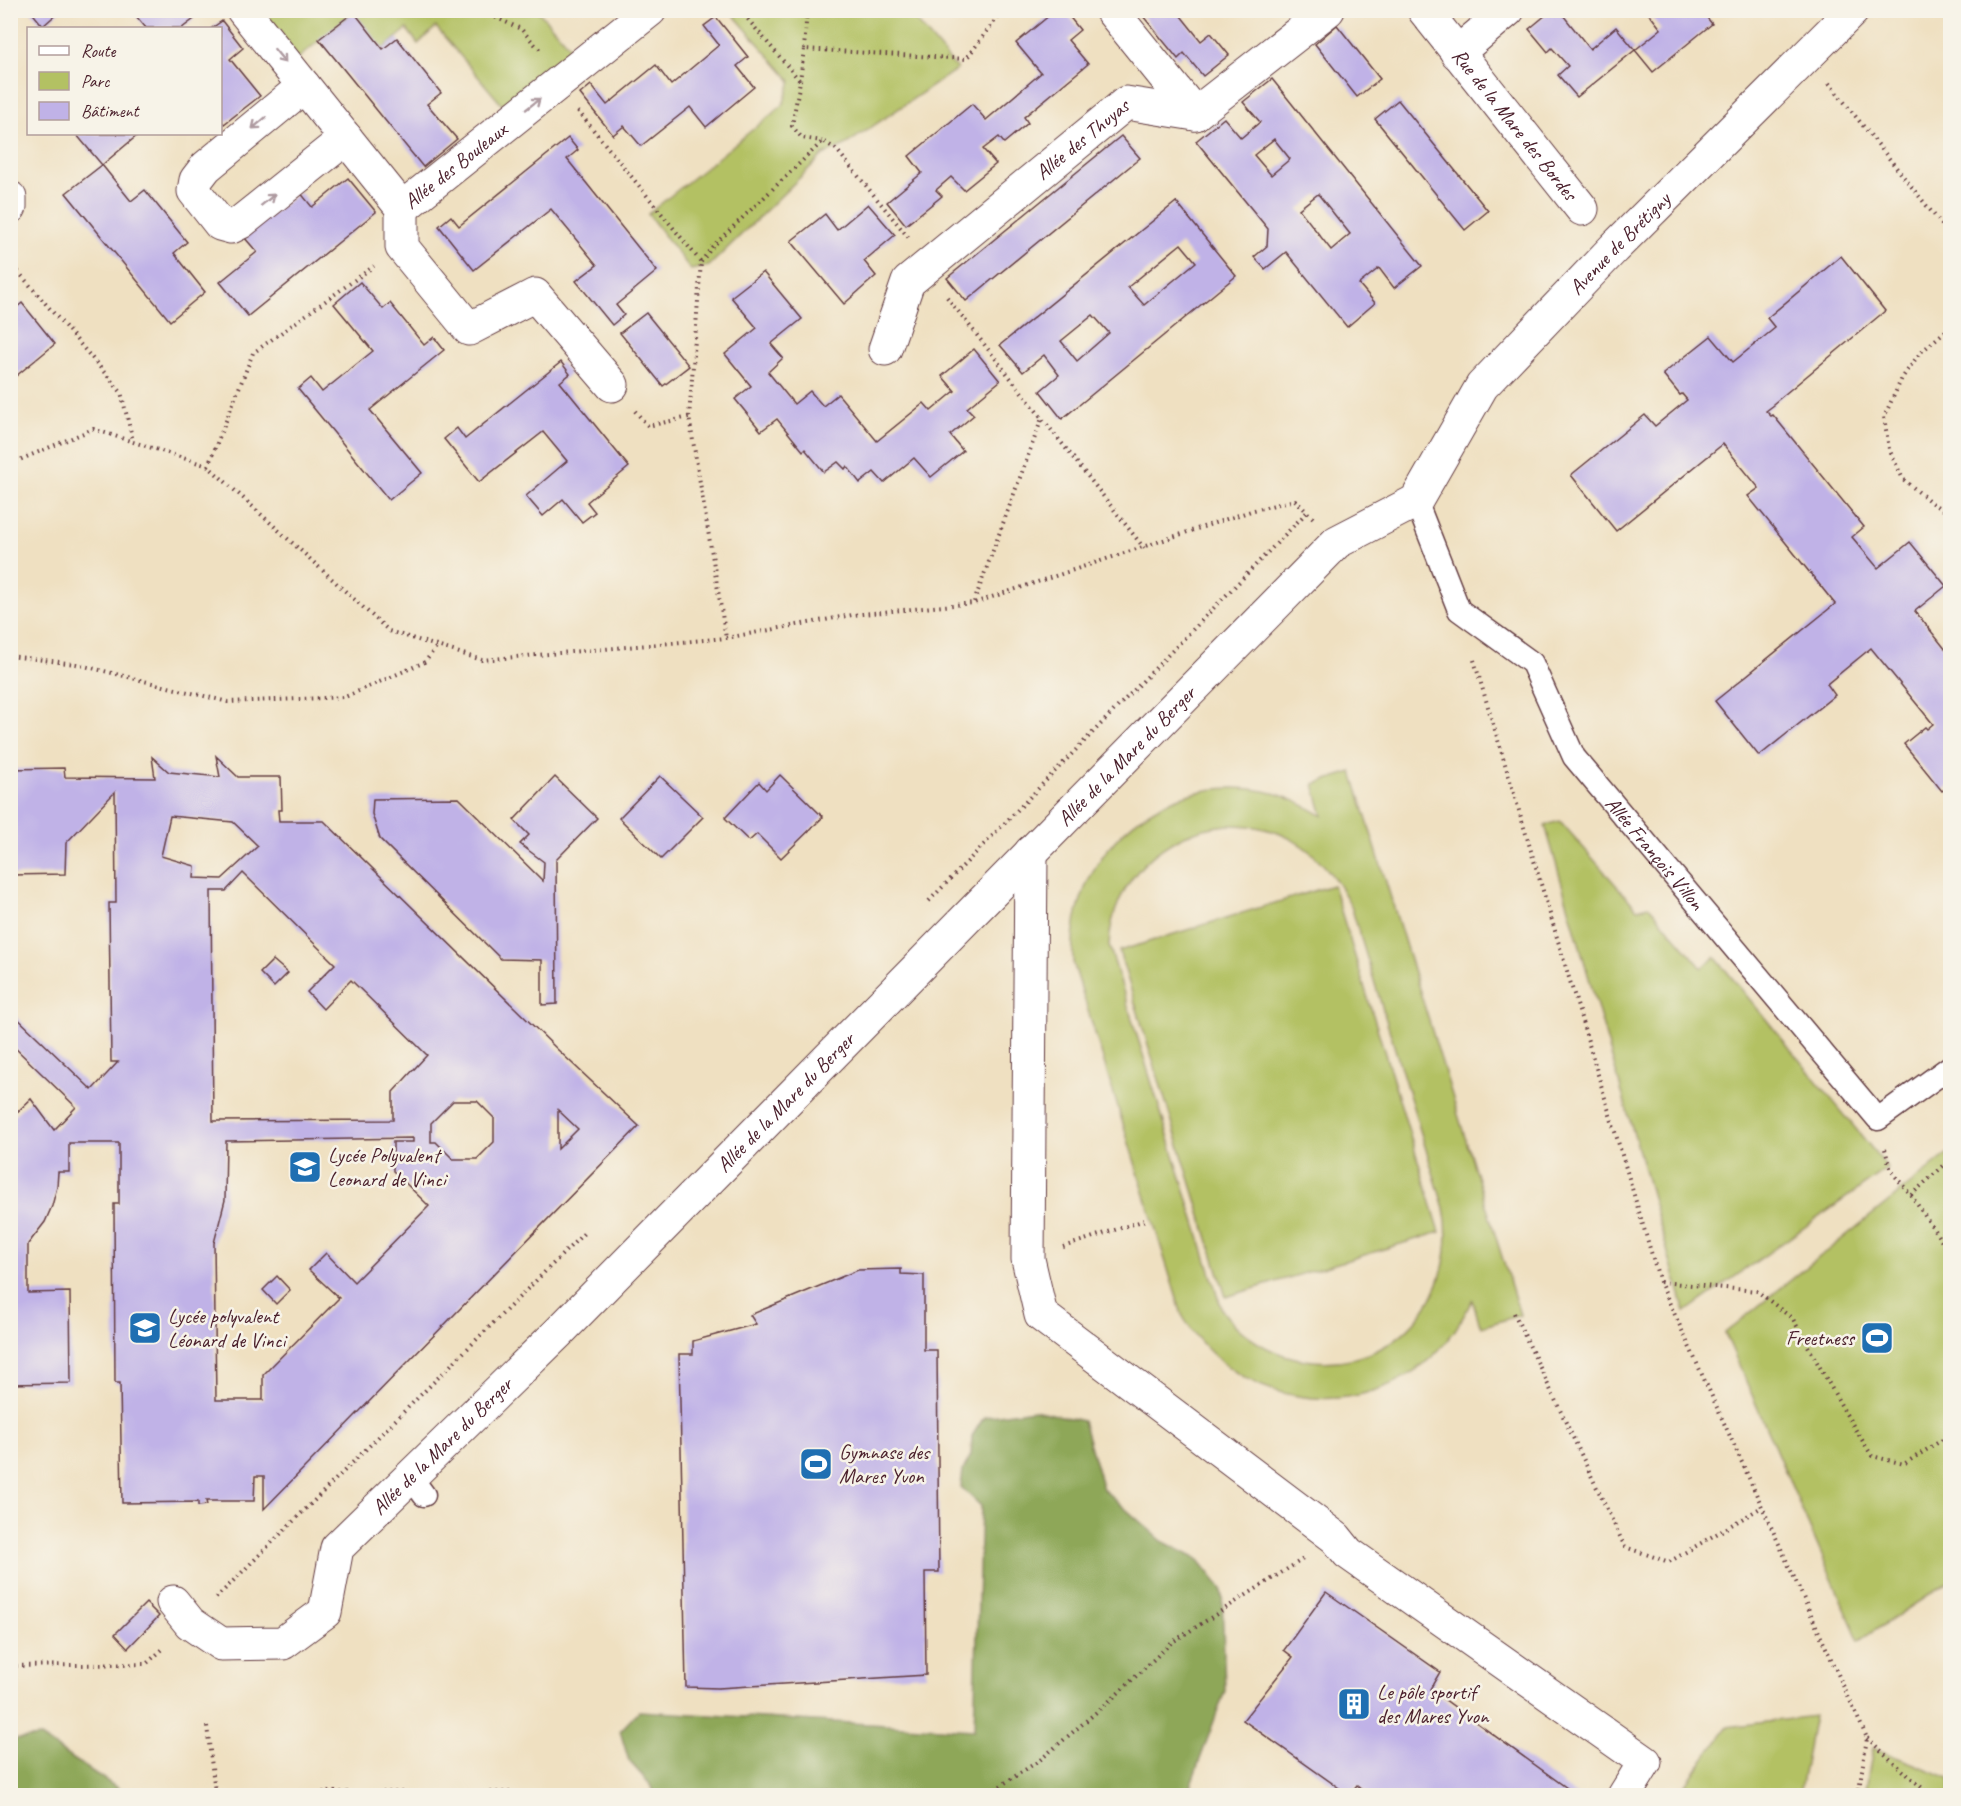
<svg xmlns="http://www.w3.org/2000/svg" width="1961" height="1806" viewBox="0 0 1961 1806" font-family="Caveat,sans-serif">
<rect width="100%" height="100%" fill="#f7f3e8"/>
<filter id="ink" filterUnits="userSpaceOnUse"><feTurbulence type="fractalNoise" baseFrequency=".0167" numOctaves="2"/><feDisplacementMap in="SourceGraphic" scale="12" xChannelSelector="R" yChannelSelector="G"/><feConvolveMatrix kernelMatrix="1 2 1 2 8 2 1 2 1" color-interpolation-filters="sRGB"/></filter>
<filter id="wash" filterUnits="userSpaceOnUse"><feTurbulence type="fractalNoise" baseFrequency=".008" numOctaves="4" result="noise"/><feDisplacementMap in="SourceGraphic" scale="24" xChannelSelector="R" yChannelSelector="G"/><feGaussianBlur stdDeviation="1.35" result="paint"/><feColorMatrix in="noise" values="0 0 0 0 0 0 0 0 0 0 0 0 0 0 0 0 0 1.4 0 .05"/><feComposite in="paint" operator="in"/></filter>
<g filter="url(#wash)">
<rect width="100%" height="100%" fill="#efe0c1"/>
<!-- green -->
<g fill="#b3c163" stroke="#7e7047" stroke-width="1.5" fill-rule="evenodd">
<path d="M243 11H538L584 63 514 119 436 27 418 44 407 29 383 49 353 12 288 67Z"/>
<path d="M730 11H908L957 69 845 145 823 155 709 266 691 270 648 214 783 105 791 81Z"/>
<path d="M1352 772 1520 1315 1481 1327 1472 1300C1463 1319 1452 1337 1437 1352 1361 1428 1234 1407 1182 1315L1073 962C1066 857 1158 771 1264 791 1286 795 1304 805 1323 816L1314 784ZM1228 825C1288 824 1325 855 1351 906L1444 1208C1463 1304 1381 1386 1284 1355 1260 1347 1237 1331 1222 1310L1109 945C1112 880 1164 830 1228 825Z"/>
<path d="M1560 821 1637 909 1649 906 1702 968 1715 957 1888 1168 1685 1312 1545 825Z"/>
<path d="M1333 885 1440 1232 1226 1297 1119 951Z"/>
<path d="M1950 1152V1581L1859 1641 1725 1333Z"/>
<path d="M1814 1716 1799 1795H1678L1727 1727Z"/>
<path d="M1873 1748 1950 1778V1795H1865Z"/>
</g>
<!-- forest -->
<g fill="#8ea759" stroke="#6c6342" stroke-width="1.5">
<path d="M1034 1410 1083 1421 1103 1489 1162 1541 1199 1560 1222 1589 1225 1691 1187 1795H655L649 1783 629 1761 620 1731 639 1711 974 1730 981 1506 961 1487 963 1470 971 1455 972 1436 984 1417Z"/>
<path d="M40 1737 128 1795H11V1740Z"/>
</g>
<g id="blocks">
<!-- building -->
<g fill="#c0b2e7" fill-rule="evenodd">
<path d="M30 10H61L43 26Z"/>
<path d="M131 10H188L194 19 182 28H146Z"/>
<path d="M1056 10H1064L1080 30 1068 40 1088 64 1024 117 1028 123 1004 143 999 137 983 149 996 164 964 190 951 177 936 190 942 196 906 225 887 202 922 173 909 156 972 104 986 120 1041 73 1016 43Z"/>
<path d="M1138 10H1187L1181 16 1201 41 1211 33 1229 55 1203 76 1184 53 1178 59Z"/>
<path d="M1552 10H1559L1590 49 1616 27 1635 50 1661 29 1646 10H1701L1712 24 1653 72 1635 50 1577 97 1558 75 1568 66 1552 48 1548 52 1529 29Z"/>
<path d="M354 12 383 49 397 38 441 93 427 104 457 139 423 167 319 39Z"/>
<path d="M716 17 748 57 737 66 754 87 706 127 690 107 641 146 624 126 613 135 580 94 591 85 607 105 656 65 671 85 719 45 704 26Z"/>
<path d="M222 21 243 48 230 59 260 96 224 124 220 120V28H212Z"/>
<path d="M1337 25 1380 79 1357 97 1315 44Z"/>
<path d="M1272 79 1422 266 1394 288 1379 268 1359 284 1375 303 1347 327 1286 252 1265 269 1254 257 1267 246 1268 229 1196 141 1224 118 1241 138 1260 122 1243 102ZM1274 139 1290 159 1271 175 1254 155ZM1318 194 1350 234 1331 250 1299 209Z"/>
<path d="M1398 100 1488 211 1465 230 1375 119Z"/>
<path d="M76 134H139L102 165Z"/>
<path d="M1121 136 1140 158 966 301 947 278Z"/>
<path d="M568 138 578 150 567 159 657 271 616 305 624 315 612 325 576 281 597 265 551 209 474 270 439 226 451 216 459 226Z"/>
<path d="M102 165 131 201 145 190 187 242 174 253 205 292 170 321 66 193Z"/>
<path d="M348 178 376 212 248 316 220 282 257 252 244 237 300 192 312 207Z"/>
<path d="M1176 202 1236 276 1062 419 1040 391 1059 375 1044 355 1023 372 1000 345ZM1181 244 1196 262 1144 305 1128 287ZM1093 315 1109 333 1077 361 1061 341Z"/>
<path d="M868 204 895 235 864 261 876 276 844 304 791 241 825 214 837 230Z"/>
<path d="M1841 256 1885 311 1773 404 1774 405 1766 411 1771 416 1773 415 1864 527 1852 537 1878 568 1910 542 1946 586 1915 611 1950 655V785L1942 791 1904 744 1925 727 1927 729 1933 724 1871 648 1827 684 1835 695 1759 756 1715 701 1835 604 1748 496 1759 488 1723 444 1616 531 1571 475 1645 415 1655 426 1687 400 1682 394 1680 395 1663 374 1711 336 1733 362 1775 328 1767 318Z"/>
<path d="M763 272 802 319 771 344 783 358 768 372 794 404 810 391 823 406 838 394 877 441 924 403 931 411 955 391 942 376 974 349 1000 381 967 408 974 415 950 435 963 451 931 477 914 458 884 483 874 472 860 483 847 466 845 469 838 462 824 472 805 449 803 451 777 419 761 431 735 399 751 386 725 354 757 328 731 297Z"/>
<path d="M360 282 383 309 390 303 424 345 434 337 444 350 370 410 422 473 389 500 298 389 311 378 322 392 373 351 334 304Z"/>
<path d="M22 303 55 344 10 381V313Z"/>
<path d="M646 313 689 366 663 386 620 333Z"/>
<path d="M561 362 570 374 560 382 629 467 587 502 595 512 582 522 563 499 543 516 526 496 567 461 543 432 479 482 444 439 457 428 465 439Z"/>
<path d="M216 756 238 777H281L282 810H278L279 821H324L558 1050 639 1126 264 1509V1476H255L254 1501H206L207 1505 198 1506V1502L122 1503 120 1383H115L114 1204H119V1143H69V1172H58L57 1187 52 1206 45 1222 28 1244V1293L70 1292 71 1383 10 1384V1119L31 1099 54 1130 76 1107 10 1043V1011L92 1090 118 1062H111L109 903H116L115 792 66 843 65 874 10 875V769L64 768 65 777 155 778 152 757 169 772 220 777ZM170 816 233 822 258 846 222 879 194 878 195 866 161 856ZM243 873 335 964 307 992 323 1009 351 980 427 1055 393 1092V1120L213 1121 211 891H226ZM453 1101H477L494 1118V1142L477 1159H453L436 1142H431V1123ZM558 1110 578 1129 558 1149ZM413 1138V1142H393V1171L429 1206 354 1282 326 1253 309 1270 339 1298 263 1375V1400H216L214 1243 225 1200 226 1141Z"/>
<path d="M780 775 823 817 781 858 757 834 749 841 725 818 759 782 766 790Z"/>
<path d="M660 776 703 817 661 859 619 818Z"/>
<path d="M555 777 597 818 556 860 557 1004 542 1005V960L501 959 380 839 372 814 373 799 459 798 543 881 544 862 520 844 529 835 514 820Z"/>
<path d="M273 960 288 973 274 987 260 973Z"/>
<path d="M901 1269V1274L924 1275V1350H937L939 1572H925L926 1675 718 1688 686 1687 679 1354H693V1341L756 1324 750 1315 858 1270Z"/>
<path d="M277 1276 290 1290 276 1304 263 1290Z"/>
<path d="M1326 1592 1440 1672 1430 1689 1578 1796H1371L1357 1785 1349 1795 1243 1720 1293 1657 1284 1650Z"/>
<path d="M146 1603 159 1616 128 1648 115 1634Z"/>
</g>
</g>
</g>
<g filter="url(#ink)">
<use href="#blocks" fill-opacity="0" stroke="#633c42" stroke-width="1.5"/>
<g fill="none" stroke-linecap="round" stroke-linejoin="round">
<defs>
<g id="lane">
<path id="s1" d="M1416 501 1459 610 1532 663 1574 757 1878 1119 1950 1067"/>
<path d="M410 1476 424 1495"/>
</g>
<g id="street">
<path id="s2" d="M243 10 402 208 650 10"/>
<path d="M1111 10 1195 114"/>
<path id="s3" d="M1424 10 1582 209"/>
<path d="M1457 53 1508 10"/>
<path d="M304 86 206 167 196 180 194 191 220 224 231 227 241 222 346 138"/>
<path d="M10 198V207"/>
<path d="M402 208V247L469 329 535 295 612 385"/>
<path id="s4" d="M885 349 908 282 1126 103 1195 114 1328 10"/>
<path d="M1031 852 1028 1259 1041 1315 1336 1538 1348 1553 1645 1762 1624 1796"/>
<path id="s5" d="M173 1602 190 1623 221 1644 283 1643 325 1612 337 1548 558 1333 1337 542 1416 501 1482 386 1614 248 1853 10"/>
</g>
</defs>
<!-- lane casing -->
<use href="#lane" stroke="#633c42" stroke-width="25"/>
<!-- street casing -->
<use href="#street" stroke="#633c42" stroke-width="35"/>
<!-- path -->
<g stroke="#633c42" stroke-width="4" stroke-dasharray="1.5 4.5" stroke-linecap="butt">
<path d="M479 10 521 29 541 51"/>
<path d="M740 10 800 81 792 126 802 138 822 141"/>
<path d="M804 49 807 10"/>
<path d="M800 81 804 49 966 59 1003 10"/>
<path d="M1829 83 1950 235"/>
<path d="M578 111 701 262 689 417 726 638"/>
<path d="M10 262 121 392 133 441"/>
<path d="M701 262 712 247 823 141 836 149 909 238"/>
<path d="M947 297 1144 548"/>
<path d="M1950 327 1920 353 1902 378 1884 417 1889 449 1903 479 1933 504 1950 514"/>
<path d="M635 411 648 426 689 417"/>
<path d="M10 464 93 429 208 466 389 631 482 660 726 638 852 615 974 603 1254 510 1295 500 1313 518"/>
<path d="M208 466 253 353 374 266"/>
<path d="M974 602 1042 418"/>
<path d="M10 656 76 664 228 702 345 697 425 662 437 646"/>
<path d="M1474 660 1660 1282 1867 1738 1858 1796"/>
<path d="M929 901 1307 512"/>
<path d="M1885 1149 1891 1171 1911 1195 1950 1254"/>
<path d="M1911 1195 1950 1160"/>
<path d="M1063 1247 1145 1220"/>
<path d="M1660 1282 1757 1291 1793 1319 1846 1414 1872 1456 1904 1464 1950 1435"/>
<path d="M1514 1313 1625 1547 1669 1562 1762 1507"/>
<path d="M216 1598 584 1233"/>
<path d="M10 1666 146 1664 165 1647"/>
<path d="M207 1726 215 1792H641L661 1796"/>
<path d="M1867 1738 1931 1796"/>
<path d="M985 1796 1040 1760 1113 1698 1171 1643 1303 1559"/>
</g>
<!-- lane -->
<use href="#lane" stroke="#fff" stroke-width="22"/>
<!-- street -->
<use href="#street" stroke="#fff" stroke-width="33"/>
</g>
<!-- one-way arrows -->
<defs><path id="oneway-shaft" d="M-6 0H5M1.5-3L5.5 0L1.5 3" fill="none" stroke-width="1.6" stroke-linecap="round" stroke-linejoin="round" transform="scale(1.5)"/></defs>
<g stroke="#ae9aa0">
<use href="#oneway-shaft" transform="translate(280 56) rotate(51)"/>
<use href="#oneway-shaft" transform="translate(533 104) rotate(-38)"/>
<use href="#oneway-shaft" transform="translate(259 123) rotate(140)"/>
<use href="#oneway-shaft" transform="translate(268 200) rotate(-39)"/>
</g>
</g>
<!-- icons -->
<defs>
<symbol id="school-square" viewBox="-11 -11 22 22"><rect x="-9" y="-9" width="18" height="18" rx="4" fill="#1f6fb2" stroke="#f7f3e8"/><path d="M0-5L7-2L0 1L-7-2ZM-4 1L0 2.5L4 1V4Q0 6-4 4Z" fill="#fff"/></symbol>
<symbol id="stadium-square" viewBox="-11 -11 22 22"><rect x="-9" y="-9" width="18" height="18" rx="4" fill="#1f6fb2" stroke="#f7f3e8"/><path d="M0-5a6.5 5 0 1 0 0 10a6.5 5 0 1 0 0-10ZM-3.5-1.8h7v3.6h-7Z" fill="#fff"/></symbol>
<symbol id="building-square" viewBox="-11 -11 22 22"><rect x="-9" y="-9" width="18" height="18" rx="4" fill="#1f6fb2" stroke="#f7f3e8"/><path d="M-4-6H4V6H1V3H-1V6H-4ZM-2.5-4.3h1.7v1.8h-1.7ZM.8-4.3h1.7v1.8H.8ZM-2.5-1h1.7V.8h-1.7ZM.8-1h1.7V.8H.8Z" fill="#fff"/></symbol>
</defs>
<g fill-rule="evenodd">
<use href="#school-square" x="286" y="1148" width="38" height="38"/>
<use href="#school-square" x="126" y="1309" width="38" height="38"/>
<use href="#stadium-square" x="1858" y="1319" width="38" height="38"/>
<use href="#stadium-square" x="797" y="1445" width="38" height="38"/>
<use href="#building-square" x="1335" y="1685" width="38" height="38"/>
</g>
<g text-anchor="middle" stroke-width="5" stroke-linejoin="round" paint-order="stroke">
<!-- street labels -->
<g font-size="21" fill="#4a1f2b" stroke="#f7f3e8">
<text dy="7" stroke="none"><textPath href="#s3" startOffset="146">Rue de la Mare des Bordes</textPath></text>
<text dy="7" stroke="none"><textPath href="#s4" startOffset="296">Allée des Thuyas</textPath></text>
<text dy="7" stroke="none"><textPath href="#s2" startOffset="322">Allée des Bouleaux</textPath></text>
<text dy="7" stroke="none"><textPath href="#s5" startOffset="2082">Avenue de Brétigny</textPath></text>
<text dy="7" stroke="none"><textPath href="#s5" startOffset="1362">Allée de la Mare du Berger</textPath></text>
<text dy="7" stroke="none"><textPath href="#s1" startOffset="436">Allée François Villon</textPath></text>
<text dy="7" stroke="none"><textPath href="#s5" startOffset="876">Allée de la Mare du Berger</textPath></text>
<text dy="7" stroke="none"><textPath href="#s5" startOffset="390">Allée de la Mare du Berger</textPath></text>
</g>
<!-- poi labels -->
<g font-size="21" fill="#4a1f2b" stroke="#f7f3e8" text-anchor="start">
<text x="328" y="1162">Lycée Polyvalent<tspan x="328" dy="24">Leonard de Vinci</tspan></text>
<text x="168" y="1323">Lycée polyvalent<tspan x="168" dy="24">Léonard de Vinci</tspan></text>
<text x="1854" y="1345" text-anchor="end">Freetness</text>
<text x="839" y="1459">Gymnase des<tspan x="839" dy="24">Mares Yvon</tspan></text>
<text x="1377" y="1699">Le pôle sportif<tspan x="1377" dy="24">des Mares Yvon</tspan></text>
</g>
</g>
<!-- margin -->
<rect width="1961" height="1806" fill="none" stroke="#f7f3e8" stroke-width="36"/>
<!-- legend -->
<rect x="27" y="27" width="195" height="108" fill="#f7f3e8" stroke="#b29e9c" stroke-width="1.5"/>
<rect x="39" y="46" width="30" height="9" fill="#ffffff" stroke="#b29e9c" stroke-width="1.5"/>
<text x="81" y="57" font-size="18" fill="#4a1f2b">Route</text>
<rect x="39" y="72" width="30" height="18" fill="#b3c163" stroke="#b29e9c" stroke-width="1.5"/>
<text x="81" y="87" font-size="18" fill="#4a1f2b">Parc</text>
<rect x="39" y="102" width="30" height="18" fill="#c0b2e7" stroke="#b29e9c" stroke-width="1.5"/>
<text x="81" y="117" font-size="18" fill="#4a1f2b">Bâtiment</text>
</svg>
